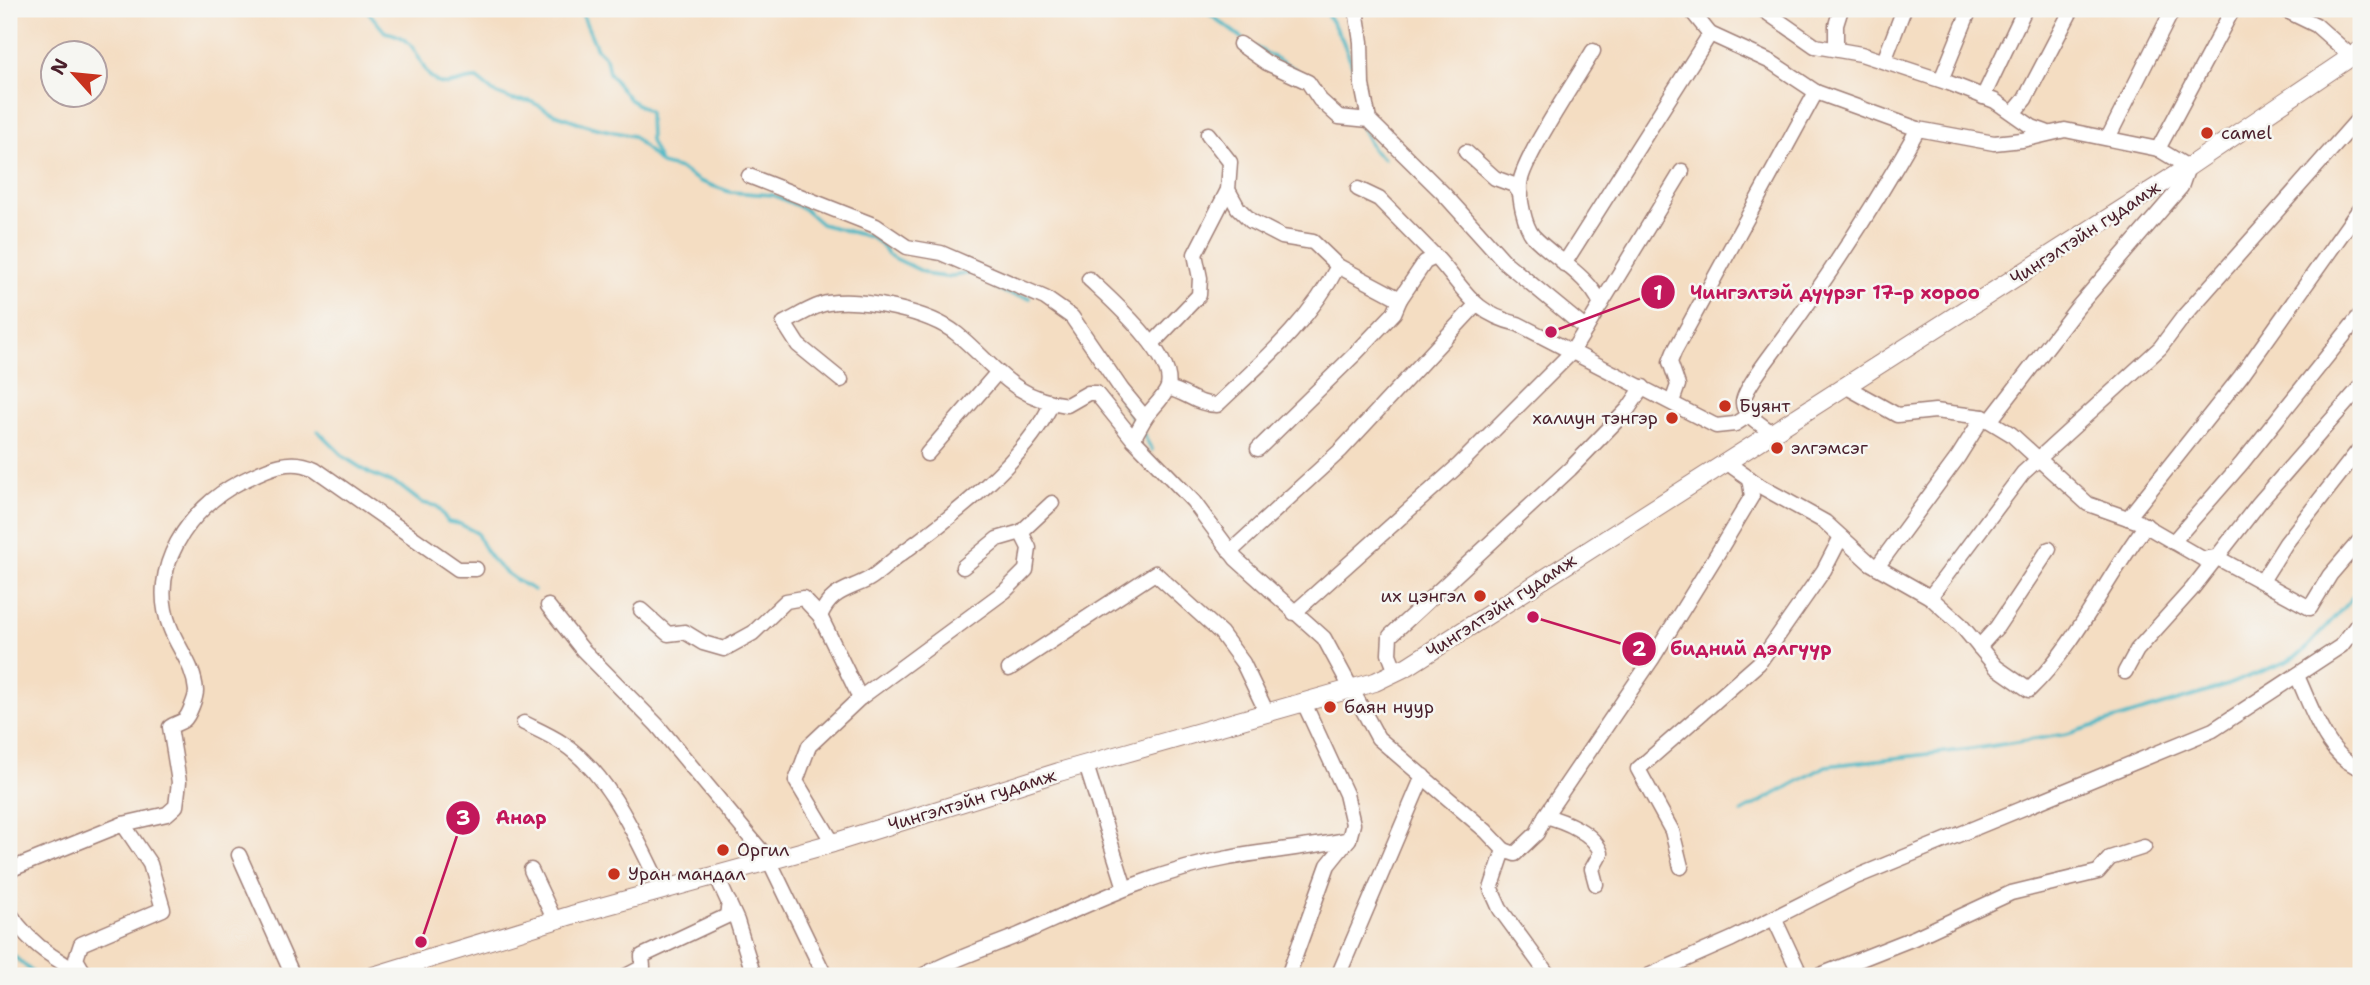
<svg xmlns="http://www.w3.org/2000/svg" width="2370" height="985" viewBox="0 0 2370 985" font-family="'Shantell Sans',sans-serif">
<rect width="100%" height="100%" fill="#f6f6f2"/>
<filter id="ink" filterUnits="userSpaceOnUse"><feTurbulence type="fractalNoise" baseFrequency=".0143" numOctaves="2"/><feDisplacementMap in="SourceGraphic" scale="14" xChannelSelector="R" yChannelSelector="G"/><feConvolveMatrix kernelMatrix="1 2 1 2 8 2 1 2 1" color-interpolation-filters="sRGB"/></filter>
<filter id="wash" filterUnits="userSpaceOnUse"><feTurbulence type="fractalNoise" baseFrequency=".00686" numOctaves="4" result="noise"/><feDisplacementMap in="SourceGraphic" scale="28" xChannelSelector="R" yChannelSelector="G"/><feGaussianBlur stdDeviation="1.57" result="paint"/><feColorMatrix in="noise" values="0 0 0 0 0 0 0 0 0 0 0 0 0 0 0 0 0 1.4 0 .05"/><feComposite in="paint" operator="in"/></filter>
<g filter="url(#wash)">
<rect width="100%" height="100%" fill="#f4ddc2"/>
<g fill="none" stroke-linecap="round" stroke-linejoin="round">
<!-- stream -->
<g stroke="#4ab7c5" stroke-width="3.5">
<path d="M366 9 385 32C424 38 416 73 439 83 450 88 464 78 477 79L493 92 513 100 530 101 555 114 592 127 633 136 661 164 680 169 699 181 730 192 773 195 804 209 821 224 870 237 881 244 888 255 930 275 946 277 972 273"/>
<path d="M580 9 597 49 606 58 609 73 629 99 649 112 650 141 659 160"/>
<path d="M1203 9 1243 39"/>
<path d="M1324 9 1342 39 1355 72"/>
<path d="M1255 47 1295 69"/>
<path d="M1316 83 1327 99"/>
<path d="M1360 125 1373 150 1384 159"/>
<path d="M985 278C996 292 1014 296 1030 298"/>
<path d="M1121 400 1136 423"/>
<path d="M318 431 344 457 369 473 400 486 422 503 437 506 448 522 460 524 477 533C487 561 507 576 534 590"/>
<path d="M1142 432 1152 450"/>
<path d="M1742 812 1826 766 1972 749 2067 734 2217 689 2286 662 2304 651 2361 588"/>
<path d="M9 952 37 976"/>
</g>
</g>
</g>
<g filter="url(#ink)">
<g fill="none" stroke-linecap="round" stroke-linejoin="round">
<defs>
<g id="minor">
<path d="M1690 9 1710 34 1771 62 1816 92 1918 129 1994 143 2022 140 2065 130 2158 149 2188 167 2181 187 2077 308 1990 421"/>
<path d="M1762 9 1815 46 1861 54 1949 83 1995 101 2032 127 2046 132"/>
<path d="M2283 9 2316 25 2351 56"/>
<path d="M1240 44 1267 63 1308 82 1320 100 1339 117 1369 120"/>
<path d="M1836 47V25L1841 9"/>
<path d="M1884 61 1904 9"/>
<path d="M1941 80 1970 9"/>
<path d="M1983 97 2025 9"/>
<path d="M2014 112 2025 99 2072 9"/>
<path d="M2108 138 2173 9"/>
<path d="M2158 149 2233 9"/>
<path d="M1466 152 1495 178 1514 185 1521 195"/>
<path d="M749 176 876 226 907 247 941 253 1045 298 1072 317 1122 390 1145 418 1133 439"/>
<path d="M1358 189 1379 199 1436 257"/>
<path d="M1228 190 1238 208 1251 221 1282 237 1313 242 1338 266 1400 299 1425 262 1436 257C1466 290 1472 313 1518 324L1716 426 1735 424 1749 415"/>
<path d="M1564 264 1710 34"/>
<path d="M1089 279C1110 299 1176 356 1168 387 1165 397 1151 409 1145 418"/>
<path d="M1601 304 1682 171"/>
<path d="M1586 329 1601 304C1588 275 1555 259 1533 236 1524 225 1519 197 1520 184 1522 160 1578 77 1593 51"/>
<path d="M1152 344 1199 295 1200 278 1195 254 1228 190 1230 162 1208 134"/>
<path d="M841 380 798 345 784 323C797 317 814 305 828 303 862 298 929 311 957 334 996 366 1011 398 1067 405L1088 393H1096L1133 439 1193 501 1236 559 1324 638 1378 738 1486 831 1504 850 1491 889 1500 909 1549 976"/>
<path d="M1845 386 1897 415 1935 411 1983 417 2011 434 2088 504 2139 522 2203 559 2216 557 2310 608 2330 575 2361 539"/>
<path d="M1168 388C1187 393 1198 405 1217 405 1261 363 1310 321 1338 266"/>
<path d="M1672 402 1678 385 1670 362 1674 352 1816 92"/>
<path d="M1772 433C1764 426 1743 415 1743 403 1743 391 1768 359 1776 348 1828 278 1875 205 1918 129"/>
<path d="M1258 449 1355 354 1394 313 1400 299"/>
<path d="M927 454 997 373"/>
<path d="M1726 462 1760 486 1825 522 1870 563 1930 597 1960 624 1996 667 2029 690C2078 643 2105 579 2146 525"/>
<path d="M2128 518 2241 376 2361 207"/>
<path d="M2173 542 2242 463 2361 314"/>
<path d="M1230 552 1341 450 1475 306"/>
<path d="M963 567 997 539 1021 532 1052 503"/>
<path d="M1877 567 1958 457 1983 417"/>
<path d="M2262 581 2286 543 2361 447"/>
<path d="M1930 597 2023 473 2160 348 2184 316 2361 116"/>
<path d="M548 606 582 649 657 725 769 860 825 976"/>
<path d="M641 610 668 634 685 632 703 643 724 649 753 633 786 601 803 598 820 616 860 698"/>
<path d="M1294 613 1459 465 1571 353 1586 329 1506 263 1443 193 1369 120 1362 85 1361 42 1356 9"/>
<path d="M820 616C832 590 846 591 869 579 879 573 889 563 898 556 951 518 1024 462 1052 403"/>
<path d="M1979 647 1997 627 2049 549"/>
<path d="M1009 669 1155 573 1221 633 1243 663 1267 713"/>
<path d="M1396 672 1389 654 1390 636 1570 469 1628 409 1643 387"/>
<path d="M2125 672 2137 650 2192 589 2259 503 2361 386"/>
<path d="M2297 676C2311 705 2327 759 2361 768"/>
<path d="M524 723C536 729 550 735 562 743 611 775 637 840 662 890"/>
<path d="M1086 765 1125 888"/>
<path d="M1545 816 1652 659 1719 551 1752 496 1749 478"/>
<path d="M123 824 167 814 176 806 179 782 170 727C174 724 180 723 184 720 189 716 196 697 196 691 194 665 178 649 170 627 147 569 189 508 240 482 265 470 288 456 315 469L458 569H476"/>
<path d="M833 843 796 781 809 746 860 698 1005 591 1026 570 1029 548 1021 532"/>
<path d="M1504 850 1515 854 1537 833 1545 816C1565 821 1594 833 1601 853L1592 869 1596 884"/>
<path d="M239 855 293 976"/>
<path d="M1681 867 1672 831 1638 769 1759 663 1824 570 1840 539"/>
<path d="M9 870 123 824 150 864 163 909 81 944 76 959 86 976"/>
<path d="M531 870 555 921"/>
<path d="M716 875 737 921 754 976"/>
<path d="M9 912C20 930 34 944 52 956 62 963 71 966 78 976"/>
<path d="M1774 918 1801 976"/>
<path d="M626 976 643 967 642 956 727 916 729 902"/>
<path d="M922 976C955 958 985 949 1019 935 1087 905 1155 871 1229 858 1269 850 1309 848 1349 839"/>
<path d="M1288 976 1328 865 1349 839 1353 824 1346 794 1304 703"/>
<path d="M1338 976 1423 776"/>
<path d="M1648 976 1732 939 1851 879 2213 730 2341 646 2361 620"/>
<path d="M1818 976 1914 938 2011 893 2098 872 2110 858 2144 847"/>
</g>
<path id="major" d="M373 976 572 915 833 843 1059 772 1375 682 1408 666 2188 167 2361 50"/>
</defs>
<!-- minor casing -->
<use href="#minor" stroke="#9f7e76" stroke-width="17"/>
<!-- major casing -->
<use href="#major" stroke="#9f7e76" stroke-width="20"/>
<!-- minor -->
<use href="#minor" stroke="#fff" stroke-width="14"/>
<!-- major -->
<use href="#major" stroke="#fff" stroke-width="18"/>
</g>
</g>
<!-- markers -->
<g fill="#c8321e" stroke="#f6f6f2" stroke-width="2.5">
<circle cx="2207" cy="133" r="7"/>
<circle cx="1725" cy="406" r="7"/>
<circle cx="1672" cy="418" r="7"/>
<circle cx="1777" cy="448" r="7"/>
<circle cx="1480" cy="596" r="7"/>
<circle cx="1330" cy="707" r="7"/>
<circle cx="723" cy="850" r="7"/>
<circle cx="614" cy="874" r="7"/>
</g>
<g text-anchor="middle" stroke-width="5" stroke-linejoin="round" paint-order="stroke">
<!-- poi labels -->
<g font-size="18" fill="#4a1f2b" stroke="#f6f6f2" text-anchor="start">
<text x="2221" y="139">camel</text>
<text x="1739" y="412">Буянт</text>
<text x="1658" y="424" text-anchor="end">халиун тэнгэр</text>
<text x="1791" y="454">элгэмсэг</text>
<text x="1466" y="602" text-anchor="end">их цэнгэл</text>
<text x="1344" y="713">баян нуур</text>
<text x="737" y="856">Оргил</text>
<text x="628" y="880">Уран мандал</text>
</g>
<!-- street labels -->
<g font-size="18" fill="#4a1f2b" stroke="#f6f6f2">
<text transform="translate(2085 233) rotate(-33)" y="6">Чингэлтэйн гудамж</text>
<text transform="translate(1501 606) rotate(-33)" y="6">Чингэлтэйн гудамж</text>
<text transform="translate(972 800) rotate(-17)" y="6">Чингэлтэйн гудамж</text>
</g>
</g>
<!-- callouts -->
<path fill="none" stroke="#c2185b" stroke-width="2.5" d="M1551 332L1658 292M1533 617L1639 649M421 942L463 818"/>
<g fill="#c2185b" stroke="#f6f6f2" stroke-width="2.5">
<circle cx="1551" cy="332" r="7"/>
<circle cx="1533" cy="617" r="7"/>
<circle cx="421" cy="942" r="7"/>
<circle cx="1658" cy="292" r="18"/>
<circle cx="1639" cy="649" r="18"/>
<circle cx="463" cy="818" r="18"/>
</g>
<g font-size="21" text-anchor="middle" font-weight="bold" fill="#fff">
<text x="1658" y="300">1</text>
<text x="1639" y="656">2</text>
<text x="463" y="825">3</text>
</g>
<g font-size="19" text-anchor="middle" font-weight="bold" fill="#c2185b" stroke="#f6f6f2" stroke-width="5" stroke-linejoin="round" paint-order="stroke">
<text x="1835" y="299">Чингэлтэй дүүрэг 17-р хороо</text>
<text x="1751" y="655">бидний дэлгүүр</text>
<text x="521" y="824">Анар</text>
</g>
<!-- margin -->
<rect width="2370" height="985" fill="none" stroke="#f6f6f2" stroke-width="35"/>
<!-- north arrow -->
<g transform="translate(74 74) rotate(297)"><circle r="33" fill="#f6f6f2" stroke="#b1a0a2" stroke-width="2"/>
<path d="M0-5L12 26L0 18L-12 26Z" fill="#c8321e"/>
<text y="-10" font-size="19" font-weight="bold" text-anchor="middle" fill="#4a1f2b">N</text>
</g>
</svg>
